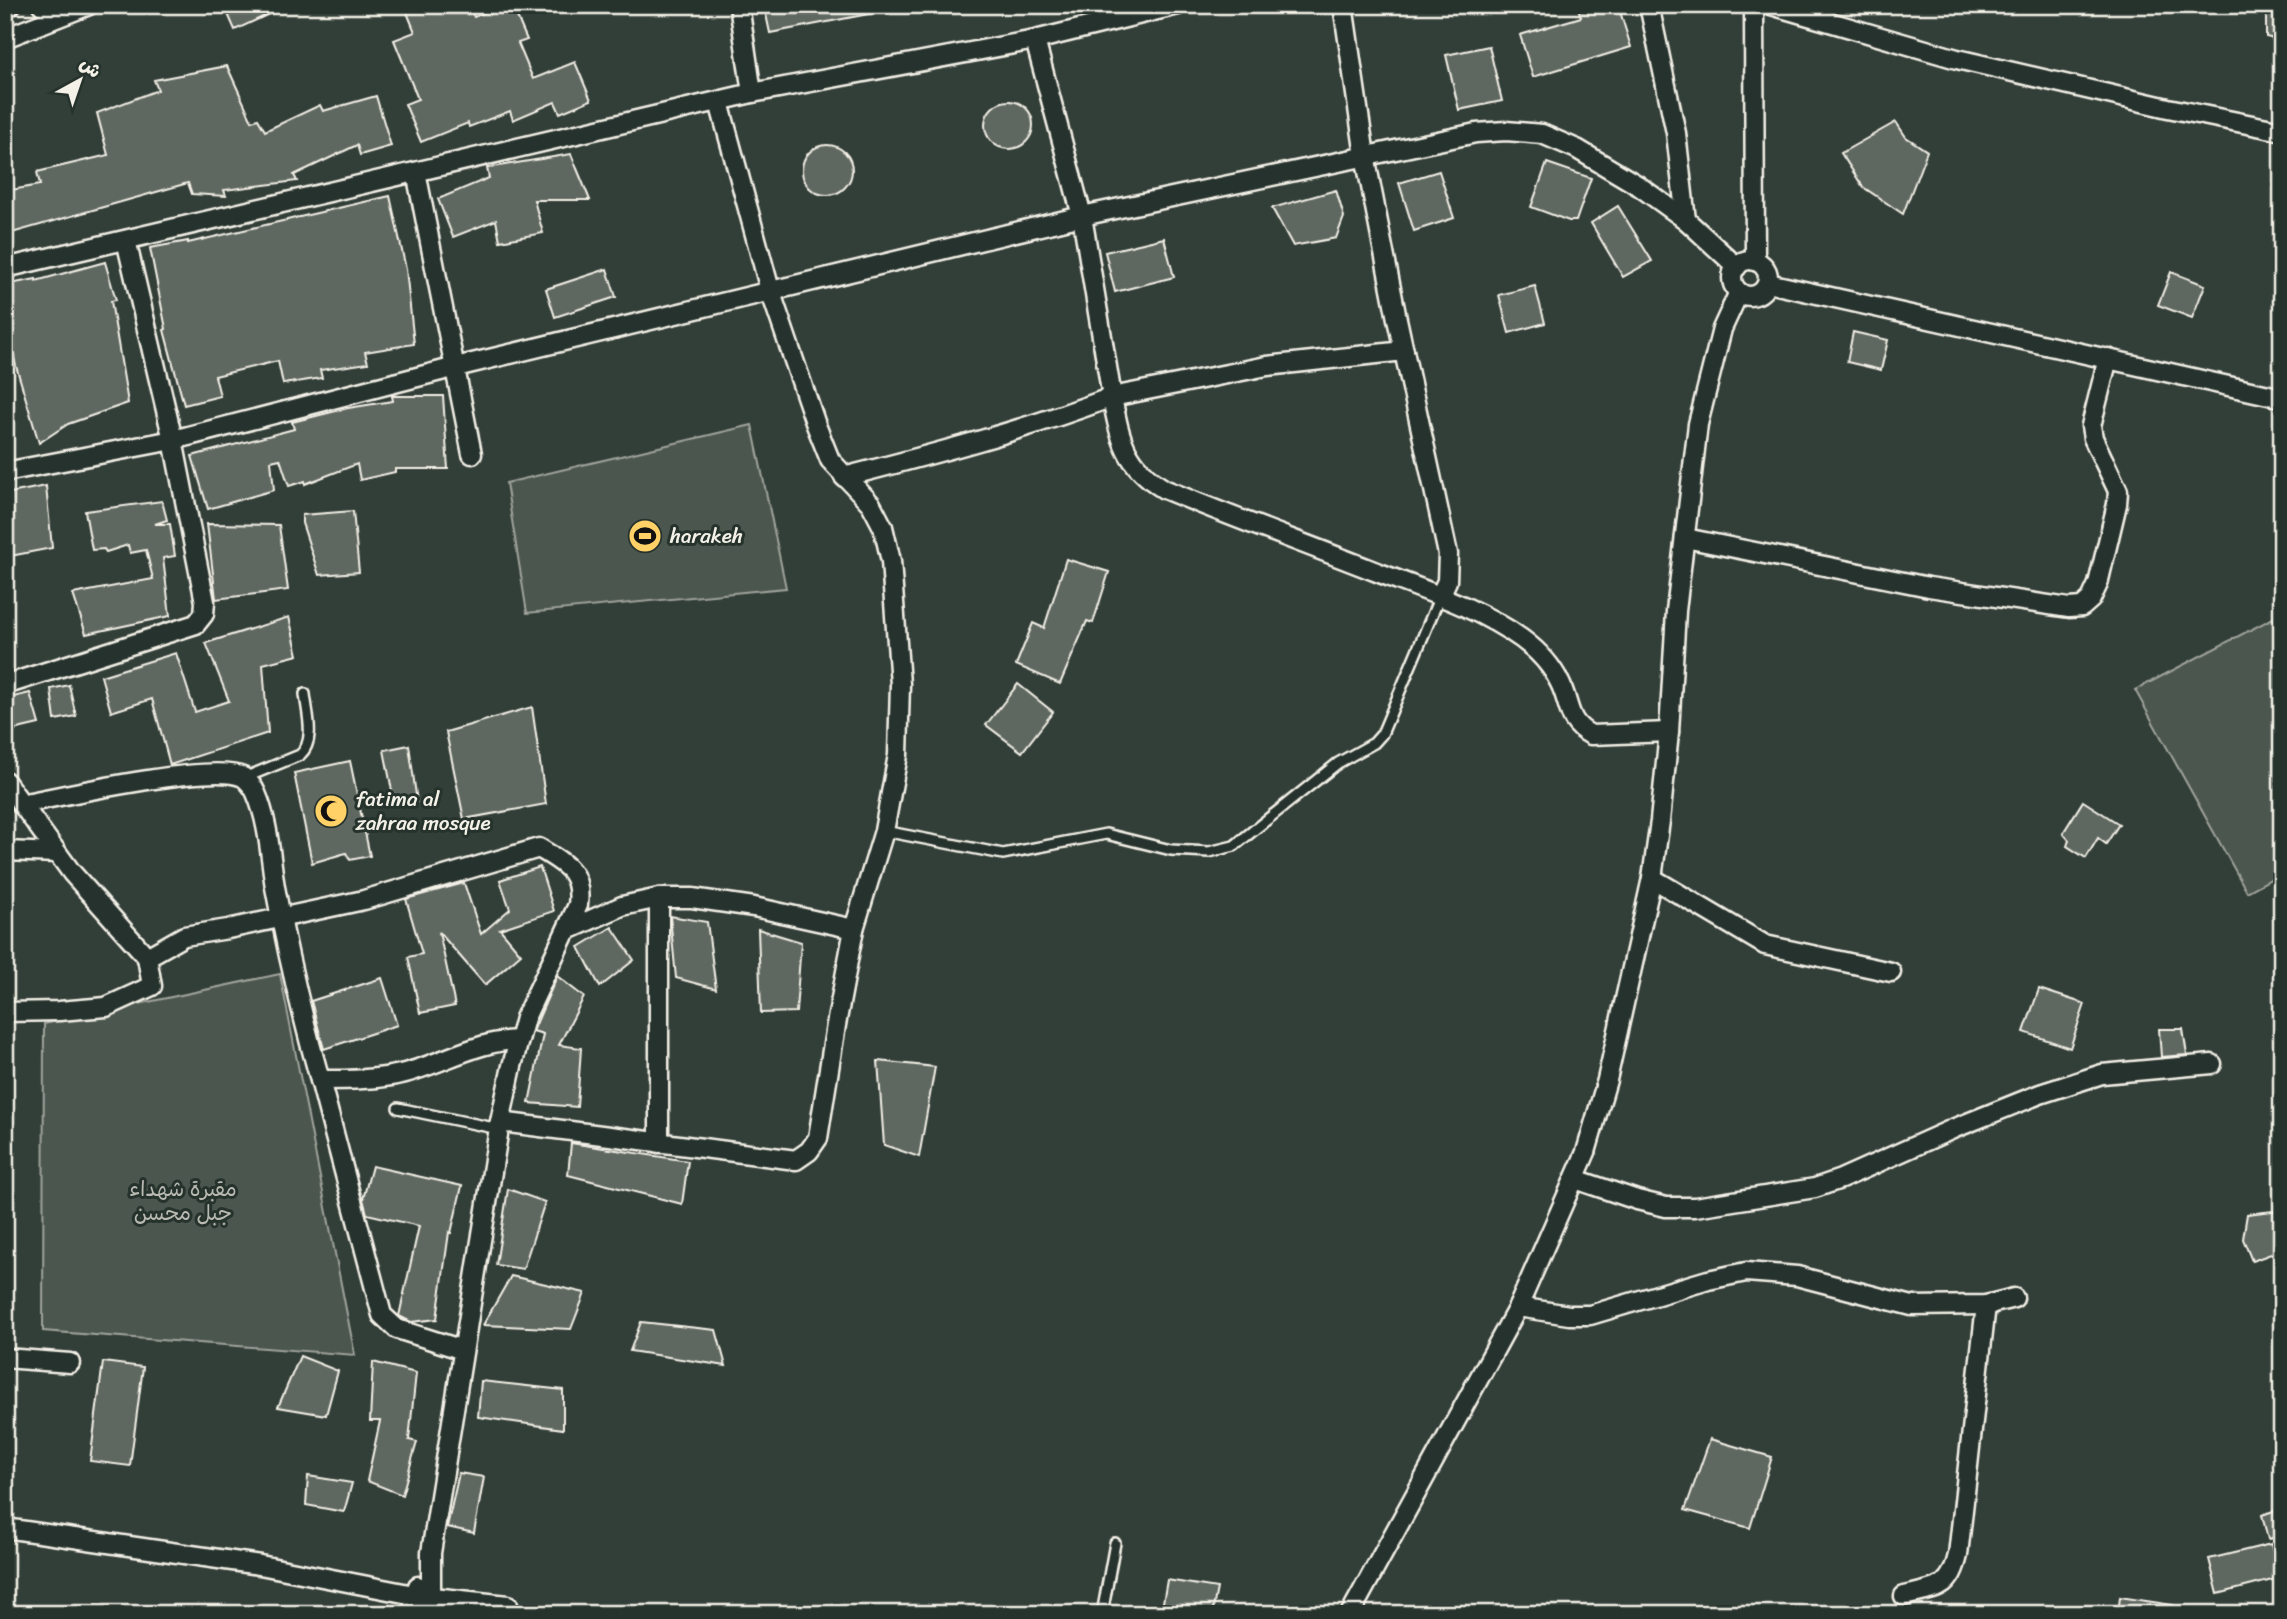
<svg xmlns="http://www.w3.org/2000/svg" width="2287" height="1619" viewBox="0 0 2287 1619" font-family="Sriracha,'Playpen Sans Arabic',sans-serif">
<rect width="100%" height="100%" fill="#323e38"/>
<filter id="ink" filterUnits="userSpaceOnUse"><feTurbulence type="fractalNoise" baseFrequency=".0143" numOctaves="2"/><feDisplacementMap in="SourceGraphic" scale="14" xChannelSelector="R" yChannelSelector="G"/><feConvolveMatrix kernelMatrix="1 2 1 2 8 2 1 2 1" color-interpolation-filters="sRGB"/></filter>
<g filter="url(#ink)">
<!-- green -->
<g fill="#4c564f" stroke="#a0a49c" stroke-width="2">
<path d="M752 425 786 588 527 613 506 483Z"/>
<path d="M2273 618 2282 634V873L2247 892 2135 690Z"/>
<path d="M280 974 355 1355 43 1331 44 1024Z"/>
</g>
<!-- building -->
<g fill="#5f6861" stroke="#f4f1e8" stroke-width="2">
<path d="M224 5H288L235 30Z"/>
<path d="M404 5H469L474 17 502 5H512L527 40 518 43 533 79 575 62 591 100 560 113 555 102 513 120 510 111 469 127 468 123 421 142 405 104 418 99 394 40 415 32Z"/>
<path d="M764 5H873L874 13 770 33Z"/>
<path d="M1577 5H1618L1631 47 1533 77 1520 35 1581 17Z"/>
<path d="M2266 5 2282 8V41L2266 37Z"/>
<path d="M1489 46 1502 101 1459 110 1446 55Z"/>
<path d="M227 66 252 121 258 119 265 131 320 105 323 111 376 96 391 146 360 155 357 145 294 175 297 181 224 190 226 196 192 194 188 183 5 235V191L40 185 37 172 108 155 97 113 158 90 154 80Z"/>
<circle cx="1009" cy="125" r="24"/>
<path d="M1896 122 1906 137 1927 151 1903 214 1863 187 1841 153Z"/>
<circle cx="827" cy="170" r="25"/>
<path d="M571 154 590 200H534L543 233 500 241 496 220 453 237 438 199 489 178 487 168Z"/>
<path d="M1547 163 1591 178 1576 221H1569L1531 207Z"/>
<path d="M1439 171 1454 218 1414 231 1399 183Z"/>
<path d="M1336 190 1344 217 1336 238 1293 246 1272 208Z"/>
<path d="M390 196 406 269 414 344 365 352 368 363 320 370 322 378 283 384 278 361 215 376 220 396 184 405 164 330 166 329 150 248 188 241V243Z"/>
<path d="M1618 206 1652 261 1623 277 1591 223Z"/>
<path d="M1164 238 1174 277 1115 292 1105 252Z"/>
<path d="M105 262 116 300 111 301 128 403 68 424 39 443 16 366 5 320V285L36 279V281Z"/>
<path d="M607 269 616 297 555 317 546 289Z"/>
<path d="M2171 272 2205 285 2192 318 2158 305Z"/>
<path d="M1535 286 1545 323 1509 333 1499 295Z"/>
<path d="M1853 332 1888 340 1881 370 1847 362Z"/>
<path d="M392 396H443L448 469H395V472L360 480 357 464 305 484V481L289 486 280 459 271 461 274 490 208 509 192 456 294 429 292 422 348 408 393 401Z"/>
<path d="M46 486 52 548 5 557V494Z"/>
<path d="M162 501 167 520 155 524H170L175 556 163 558 170 616 86 634 73 594 153 579 146 550 130 553 128 545 106 552 104 549 92 550 85 511Z"/>
<path d="M353 511 359 572 319 575 302 523V515Z"/>
<path d="M207 524 279 525 288 590 216 599Z"/>
<path d="M1066 559 1109 572 1093 623 1087 621 1060 684 1016 665 1033 623 1044 628Z"/>
<path d="M289 617 298 655 263 664 268 733 170 765 152 699 111 712 101 676 176 653 195 712 229 701 206 643Z"/>
<path d="M1018 684 1053 712 1022 752 986 725Z"/>
<path d="M69 685 76 716 55 720 51 689Z"/>
<path d="M30 693 39 724 9 731 5 716V699Z"/>
<path d="M532 707 546 804 464 819 446 732Z"/>
<path d="M409 745 417 802 394 801 384 750Z"/>
<path d="M350 761 370 856 350 860 346 853 312 863 294 773Z"/>
<path d="M2083 801 2119 824 2106 844 2098 838 2086 858 2067 846 2069 840 2063 833Z"/>
<path d="M540 867 554 911 500 929 521 954 485 985 439 932 455 1006 420 1013 408 957 422 954 406 899 464 883 481 934 510 909 500 880Z"/>
<path d="M670 916 707 922 716 989 676 978Z"/>
<path d="M612 927 634 960 600 987 579 947Z"/>
<path d="M758 929 801 942 796 1012 761 1013Z"/>
<path d="M557 976 584 997 559 1045 581 1048 577 1107 529 1103 543 1034 533 1031Z"/>
<path d="M382 978 397 1025 324 1049 311 1001Z"/>
<path d="M2039 989 2085 1004 2070 1048 2024 1032Z"/>
<path d="M2159 1029H2183L2187 1055 2161 1057Z"/>
<path d="M878 1061 935 1067 919 1157 884 1145Z"/>
<path d="M571 1143 688 1161 682 1204 568 1175Z"/>
<path d="M372 1166 462 1186 451 1233 449 1232 437 1319 411 1322 399 1316 419 1226 367 1214 363 1199Z"/>
<path d="M508 1189 545 1202 523 1269 496 1265Z"/>
<path d="M2282 1210V1250L2252 1261 2243 1239 2247 1214Z"/>
<path d="M511 1276 585 1293 571 1329 483 1325Z"/>
<path d="M641 1322 716 1330 726 1366 630 1351Z"/>
<path d="M300 1356 338 1371 326 1415 278 1407Z"/>
<path d="M103 1362 143 1367 130 1466 90 1461Z"/>
<path d="M373 1362 416 1373 409 1440 417 1442 402 1495 367 1481 380 1421H370Z"/>
<path d="M481 1381 563 1390V1429L478 1417Z"/>
<path d="M1710 1439 1772 1457 1750 1528 1685 1510Z"/>
<path d="M459 1473 484 1477 474 1533 447 1527Z"/>
<path d="M308 1476 352 1483 344 1512 306 1505Z"/>
<path d="M2282 1508V1536L2268 1539 2262 1515Z"/>
<path d="M2271 1544 2280 1578 2218 1594 2209 1559Z"/>
<path d="M1167 1580 1217 1588 1212 1614H1161Z"/>
<path d="M2120 1597 2173 1605 2172 1614H2118Z"/>
</g>
<g fill="none" stroke-linecap="round" stroke-linejoin="round">
<defs>
<g id="lane">
<path d="M244 778 300 755C316 741 307 713 305 694"/>
<path d="M884 831 1003 854 1106 834 1171 850 1209 852 1234 846 1338 763 1374 743 1382 734 1440 596"/>
<path d="M398 1108 499 1129"/>
<path d="M1102 1614 1115 1543"/>
</g>
<g id="street">
<path d="M42 5 75 10"/>
<path d="M739 5 752 93"/>
<path d="M1343 5 1365 156 1397 319 1448 554 1447 581 1440 596"/>
<path d="M1649 5 1676 133 1686 220"/>
<path d="M1754 5 1755 261"/>
<path d="M1771 5 1957 59 2168 108 2282 131"/>
<path d="M5 6 11 5"/>
<path d="M5 38 89 5"/>
<path d="M1035 40 1082 216 1112 397 1267 366 1404 351"/>
<path d="M416 172 472 454"/>
<circle cx="1750" cy="278" r="18"/>
<path d="M5 268 752 93 1035 40 1178 5"/>
<path d="M1768 283 2282 398"/>
<path d="M5 472 173 440 456 367 1082 216 1476 133 1506 131 1542 134 1577 149 1639 186 1686 220 1737 267"/>
<path d="M844 477C934 454 1025 430 1112 397 1120 439 1125 465 1164 489 1234 518 1306 544 1377 572 1426 591 1479 608 1522 639 1537 650 1552 666 1560 683 1571 705 1566 722 1591 735L1669 732"/>
<path d="M1685 538 1929 587 2069 608 2082 607 2091 599 2098 584 2117 504 2118 491 2093 438 2091 426 2108 358"/>
<path d="M5 685 196 624 204 614 205 602 173 440 126 240"/>
<path d="M5 781 72 873 147 957"/>
<path d="M21 804C60 796 213 762 243 777 248 780 254 788 256 793 269 823 270 856 275 887 287 952 302 1016 320 1080 348 1080 378 1080 405 1073 443 1063 480 1040 519 1040"/>
<path d="M5 851 57 853"/>
<path d="M1652 878 1765 945 1891 972"/>
<path d="M659 898V1143"/>
<path d="M568 930 622 906 659 898H692L754 907 854 929"/>
<path d="M5 1012 59 1011 106 1007 152 986 147 957 184 936 228 929 364 900 539 848C565 864 582 871 578 905L525 1018 512 1066 500 1122 431 1553V1597L429 1614"/>
<path d="M320 1080 382 1315 397 1329 463 1350"/>
<path d="M500 1122 796 1160 809 1151 818 1138 836 1025 854 929 884 831 898 755 900 684 891 561 883 527 871 504 830 460 816 425 770 290 719 102"/>
<path d="M1575 1179 1637 1200 1666 1207H1695L1815 1188 1841 1179 1955 1128 2040 1094 2102 1074 2212 1064"/>
<path d="M1518 1307 1569 1315H1590L1708 1280 1746 1272 1797 1276 1912 1306 1986 1305 2014 1298"/>
<path d="M5 1358 70 1363"/>
<path d="M5 1528 260 1565 414 1595 508 1605"/>
<path d="M1904 1596C1936 1588 1950 1591 1958 1555L1986 1305"/>
<path d="M412 1614 418 1586"/>
<path d="M1350 1614 1518 1307 1586 1152 1607 1080 1652 878 1660 821 1669 732 1676 611 1698 424 1722 329 1739 292"/>
</g>
</defs>
<!-- lane casing -->
<use href="#lane" stroke="#f4f1e8" stroke-width="14"/>
<!-- street casing -->
<use href="#street" stroke="#f4f1e8" stroke-width="23"/>
<!-- lane -->
<use href="#lane" stroke="#26332d" stroke-width="9"/>
<!-- street -->
<use href="#street" stroke="#26332d" stroke-width="18"/>
</g>
</g>
<!-- icons -->
<defs>
<symbol id="stadium-disc" viewBox="-11 -11 22 22"><circle r="9.5" fill="#ffd166" stroke="#26332d"/><path d="M0-5a6.5 5 0 1 0 0 10a6.5 5 0 1 0 0-10ZM-3.5-1.8h7v3.6h-7Z" fill="#111"/></symbol>
<symbol id="mosque-disc" viewBox="-11 -11 22 22"><circle r="9.5" fill="#ffd166" stroke="#26332d"/><path d="M3.5-4.9A6 6 0 1 0 3.5 4.9A5 5 0 1 1 3.5-4.9Z" fill="#111"/></symbol>
</defs>
<g fill-rule="evenodd">
<use href="#stadium-disc" x="626" y="517" width="38" height="38"/>
<use href="#mosque-disc" x="312" y="792" width="38" height="38"/>
</g>
<g text-anchor="middle" stroke-width="6" stroke-linejoin="round" paint-order="stroke">
<!-- poi labels -->
<g font-size="21" fill="#f4f1e8" stroke="#26332d" text-anchor="start">
<text x="670" y="543">harakeh</text>
<text x="356" y="806">fatima al<tspan x="356" dy="24">zahraa mosque</tspan></text>
</g>
<!-- park labels -->
<g font-size="21" fill="#b9bbb2" stroke="#26332d">
<text x="183" y="1196">مقبرة شهداء<tspan x="183" dy="24">جبل محسن</tspan></text>
</g>
</g>
<!-- margin -->
<rect width="2287" height="1619" fill="none" stroke="#26332d" stroke-width="28"/>
<rect x="14" y="14" width="2259" height="1591" fill="none" stroke="#f4f1e8" stroke-width="2.5" filter="url(#ink)"/>
<!-- north arrow -->
<g transform="translate(80 80) rotate(40)" stroke="#26332d" stroke-width="5" paint-order="stroke">
<path d="M0-5L12 26L0 18L-12 26Z" fill="#f4f1e8"/>
<text y="-10" font-size="19" font-weight="bold" text-anchor="middle" fill="#f4f1e8">ش</text>
</g>
</svg>
